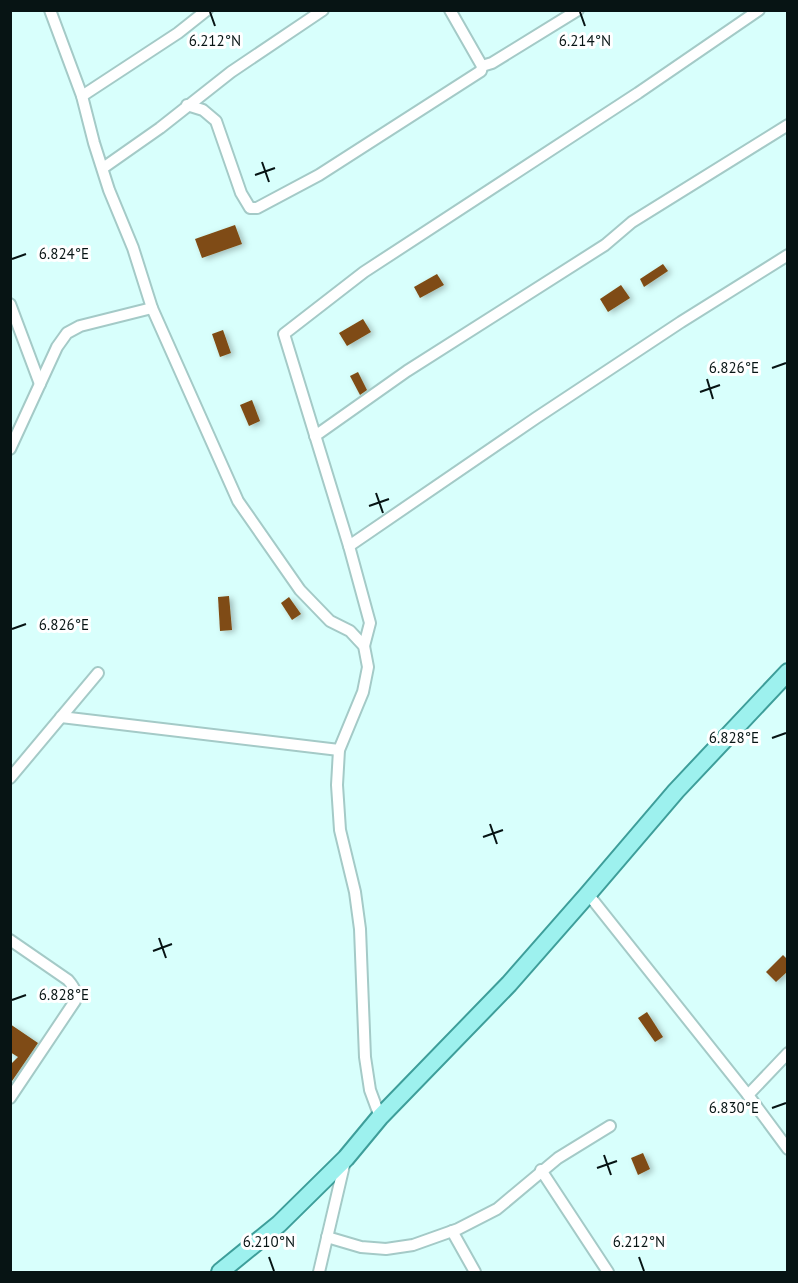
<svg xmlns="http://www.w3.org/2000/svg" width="798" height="1283" viewBox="0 0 798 1283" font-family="'PT Sans',sans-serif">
<defs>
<filter id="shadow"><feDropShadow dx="3.5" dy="2" stdDeviation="3" flood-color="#0004"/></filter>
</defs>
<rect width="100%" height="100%" fill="#d8fffc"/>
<!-- building -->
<g fill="#7f4c12" filter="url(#shadow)">
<path d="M235 225 242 244 202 258 195 239Z"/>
<path d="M663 264 668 271 644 287 640 279Z"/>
<path d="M437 274 444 285 420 298 414 287Z"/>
<path d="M621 285 630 298 608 312 600 299Z"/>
<path d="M363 319 371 332 347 346 339 333Z"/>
<path d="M223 330 231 353 220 357 212 334Z"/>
<path d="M358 372 367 390 360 395 350 376Z"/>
<path d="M252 400 260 421 249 426 240 405Z"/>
<path d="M229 596 232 630 220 631 218 597Z"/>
<path d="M289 597 301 614 292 620 281 603Z"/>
<path d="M783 955 788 960V971L776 982 766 972Z"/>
<path d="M647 1012 663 1037 655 1042 638 1018Z"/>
<path d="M10 1024 38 1043 10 1084V1065L18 1057 10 1052Z"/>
<path d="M643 1153 650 1169 638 1175 631 1158Z"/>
</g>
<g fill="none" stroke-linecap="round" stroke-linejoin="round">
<defs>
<g id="minor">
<path d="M50 10 82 96 94 143 109 190 133 248 152 308 238 501 300 590 330 621 350 631 364 646 368 667 363 692 339 750 337 785 340 830 355 892 360 929 365 1057 370 1090 380 1117"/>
<path d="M482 66 492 63 578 10"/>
<path d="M82 96 178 33 207 10"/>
<path d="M187 105 203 110 216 121 241 193 250 208H257L319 175 481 71 482 66 450 10"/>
<path d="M103 168 160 128 231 72 323 10"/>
<path d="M10 304 40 384"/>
<path d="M315 436 407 371 605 245 632 222 788 125"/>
<path d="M10 449 57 347 67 333 80 326 152 308"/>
<path d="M349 546 536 418 681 322 788 255"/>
<path d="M364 646 370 623 349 546 284 334 364 272 638 93 759 10"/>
<path d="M61 717 339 750"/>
<path d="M10 778 98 673"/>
<path d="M588 894 748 1095 788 1149"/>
<path d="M10 940 68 980C74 987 77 992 75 1001L10 1098"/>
<path d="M748 1095 788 1053"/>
<path d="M541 1170 608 1272"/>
<path d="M452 1231 475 1272"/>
<path d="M327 1237 361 1247 386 1249 413 1245 458 1229 497 1209 558 1158 610 1126"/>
<path d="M319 1272 345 1161"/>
</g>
<path id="primary" d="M220 1272 279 1224 346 1158 380 1117 509 984 588 894 676 791 788 672"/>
</defs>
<!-- minor casing -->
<use href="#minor" stroke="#a4cac7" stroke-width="14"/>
<!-- primary casing -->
<use href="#primary" stroke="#3e9e9a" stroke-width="20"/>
<!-- minor -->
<use href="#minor" stroke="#fff" stroke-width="10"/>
<!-- primary -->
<use href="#primary" stroke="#9df1ee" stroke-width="16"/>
</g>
<!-- ticks -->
<path fill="none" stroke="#071414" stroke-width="2" d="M210 12 215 26M580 12 585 26M262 162 269 182M255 175 275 168M12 259 26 254M772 368 786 363M707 379 713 399M700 392 720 385M376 493 383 513M369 506 389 499M12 629 26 624M772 738 786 733M490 824 497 844M483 837 503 830M159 938 166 958M153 951 172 944M12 1000 26 995M772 1108 786 1103M604 1155 611 1175M597 1168 617 1161M269 1257 274 1271M639 1257 644 1271"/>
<g font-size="15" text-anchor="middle" fill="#071414" stroke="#fff" stroke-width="6" stroke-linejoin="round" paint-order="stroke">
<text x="215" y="46">6.212°N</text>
<text x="585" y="46">6.214°N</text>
<text x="64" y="259">6.824°E</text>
<text x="734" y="373">6.826°E</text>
<text x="64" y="630">6.826°E</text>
<text x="734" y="743">6.828°E</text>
<text x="64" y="1000">6.828°E</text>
<text x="734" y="1113">6.830°E</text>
<text x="269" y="1247">6.210°N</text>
<text x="639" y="1247">6.212°N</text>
</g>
<!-- border -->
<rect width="798" height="1283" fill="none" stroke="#071414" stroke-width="24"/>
</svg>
